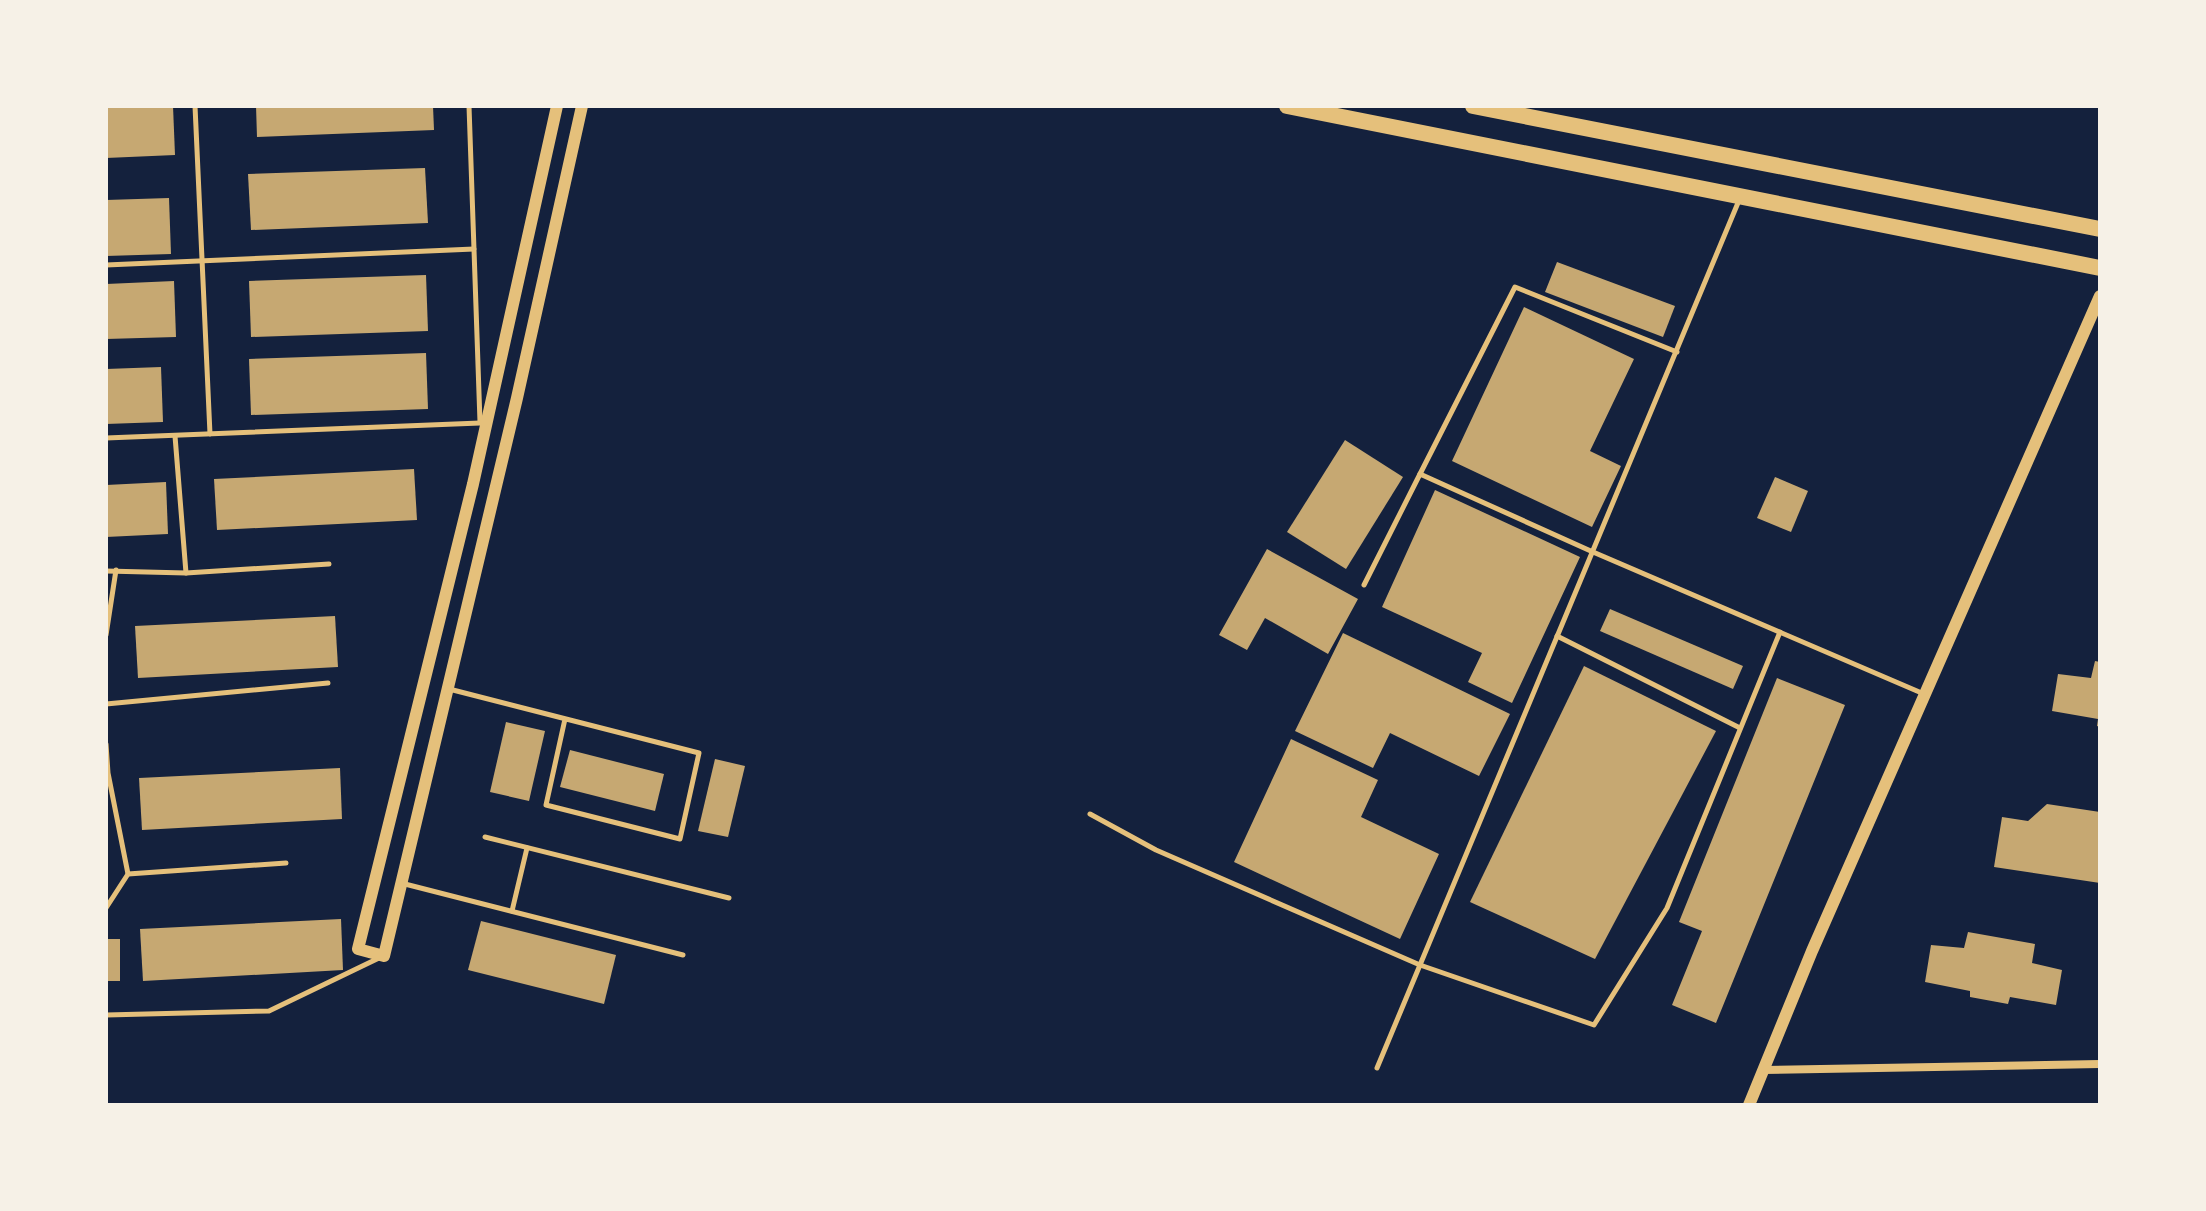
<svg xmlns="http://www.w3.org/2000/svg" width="2206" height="1211" viewBox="0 0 2206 1211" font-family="'Source Serif 4',serif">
<rect width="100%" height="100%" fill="#14213d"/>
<!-- building -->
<g fill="#c6a872">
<path d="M106 106H173L175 155 106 158Z"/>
<path d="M256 106H433L434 130 257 137Z"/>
<path d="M425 168 428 223 251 230 248 174Z"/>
<path d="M169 198 171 254 106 256V200Z"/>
<path d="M1557 262 1675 306 1663 337 1545 292Z"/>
<path d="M426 275 428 331 251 337 249 281Z"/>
<path d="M174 281 176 337 106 339V284Z"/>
<path d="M1524 307 1634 359 1590 451 1621 466 1592 527 1452 461Z"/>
<path d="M426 353 428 409 251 415 249 359Z"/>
<path d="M161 367 163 422 106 424V369Z"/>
<path d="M1345 440 1403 477 1346 569 1287 532Z"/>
<path d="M414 469 417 520 217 530 214 479Z"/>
<path d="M1775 477 1808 491 1791 532 1757 518Z"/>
<path d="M166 482 168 534 106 537V485Z"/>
<path d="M1435 490 1580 557 1512 703 1468 682 1482 653 1382 607Z"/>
<path d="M1267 549 1358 599 1328 654 1265 618 1247 650 1219 635Z"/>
<path d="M1610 609 1743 666 1733 689 1600 631Z"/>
<path d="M335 616 338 667 138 678 135 626Z"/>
<path d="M1343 633 1510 714 1479 776 1390 733 1373 768 1295 731Z"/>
<path d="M2095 661 2100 662V727L2097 726 2098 719 2052 711 2058 674 2091 678Z"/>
<path d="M1584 666 1716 731 1595 959 1470 902Z"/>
<path d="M1777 678 1845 705 1716 1023 1672 1005 1702 931 1679 922Z"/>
<path d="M506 722 545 731 529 801 490 792Z"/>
<path d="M1291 739 1378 780 1361 817 1439 854 1400 939 1234 862Z"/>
<path d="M570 750 664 774 655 811 560 787Z"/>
<path d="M715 759 745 766 728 837 698 831Z"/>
<path d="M340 768 342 819 142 830 139 778Z"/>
<path d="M2047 804 2100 812V883L1994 867 2002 817 2028 821Z"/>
<path d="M341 919 343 970 143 981 140 929Z"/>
<path d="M481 921 616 955 604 1004 468 970Z"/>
<path d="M1968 932 2035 944 2032 963 2062 970 2056 1005 2010 997 2008 1004 1970 997V991L1925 982 1931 945 1964 948Z"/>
<rect x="106" y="939" width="14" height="42"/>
</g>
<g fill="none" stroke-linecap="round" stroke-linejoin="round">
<!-- service -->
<g stroke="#e5c07b" stroke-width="5">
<path d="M195 106 210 434"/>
<path d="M469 106 480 422"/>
<path d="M106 265 474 249"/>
<path d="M175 436 186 573"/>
<path d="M106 438 480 423"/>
<path d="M1420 474 1515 287 1677 352"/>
<path d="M106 571 186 573 329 564"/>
<path d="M1364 585 1420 474 1593 552 1924 694"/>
<path d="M106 635 116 570"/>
<path d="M1557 636 1740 728"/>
<path d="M449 689 699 753 680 839 546 805 565 719"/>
<path d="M106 704 328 683"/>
<path d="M106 744 108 773 128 874 106 908"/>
<path d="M1090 814 1156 850 1420 965 1594 1025 1667 908 1780 632"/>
<path d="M485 837 729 898"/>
<path d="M128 874 286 863"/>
<path d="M401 883 683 955"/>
<path d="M512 911 527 848"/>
<path d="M106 1015 269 1011 379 958"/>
<path d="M1377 1068 1740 198"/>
</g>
<!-- minor -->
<path stroke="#e5c07b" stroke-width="8" d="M1763 1070 2100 1064"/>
<!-- tertiary -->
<g stroke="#e5c07b" stroke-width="12">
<path d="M557 106 473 484 358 949 384 956 517 398 582 106"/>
<path d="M1749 1105 1812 951 2100 296"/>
</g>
<!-- primary -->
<g stroke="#e5c07b" stroke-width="16">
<path d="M1287 106 2100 268"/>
<path d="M1473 106 2100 229"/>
</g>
</g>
<!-- border -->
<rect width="2206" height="1211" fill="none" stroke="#f6f1e7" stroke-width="216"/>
</svg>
